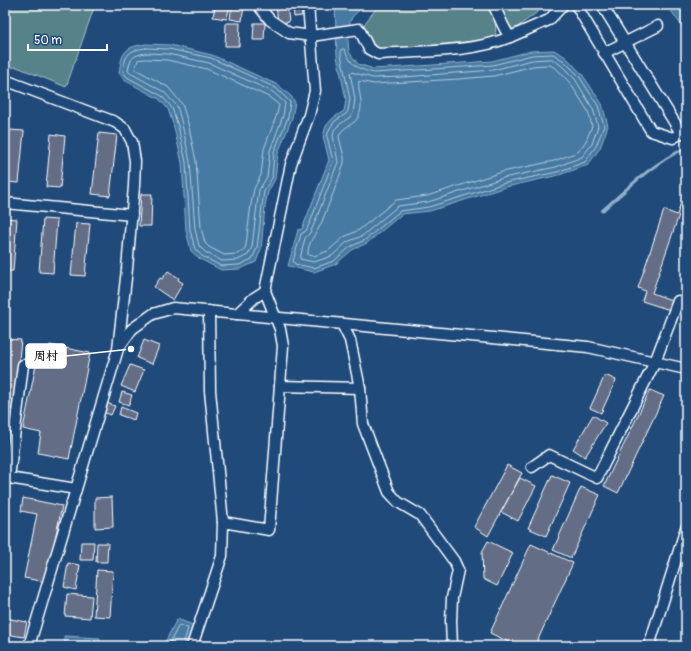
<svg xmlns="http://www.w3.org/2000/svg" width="691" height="651" viewBox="0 0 691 651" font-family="Pangolin,'LXGW WenKai TC',sans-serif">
<rect width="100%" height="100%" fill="#1f4a7a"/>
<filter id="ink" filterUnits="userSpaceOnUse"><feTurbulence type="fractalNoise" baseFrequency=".025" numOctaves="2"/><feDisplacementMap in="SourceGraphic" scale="8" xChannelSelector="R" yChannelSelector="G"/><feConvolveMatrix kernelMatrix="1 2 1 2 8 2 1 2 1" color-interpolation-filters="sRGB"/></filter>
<g filter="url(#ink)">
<!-- green -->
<g fill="#578289" stroke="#abc0c4">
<path d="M5 5H95L66 87 17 67 5 68Z"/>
<path d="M379 5H489L495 14 496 39 380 50 371 46 362 27Z"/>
<path d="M497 5H547L513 30Z"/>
</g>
<!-- water -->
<g fill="#467aa3" stroke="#90afc8">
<path d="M335 5H365L352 17 347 30 349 52 358 64 374 69 492 61 531 51 554 50 566 57 582 74 602 104 608 126 600 148 588 165 559 175 506 187 430 211 402 214 367 243 352 250 336 264 314 272 288 266 298 230 302 229 329 160 323 136 326 126 333 118 344 111 346 100 337 56Z"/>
<path d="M667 5H686V32Z"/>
<path d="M146 44 170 45 212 55 278 85 291 96 295 102 292 118 278 153 275 179 268 192 265 206 261 249 256 262 240 269 221 270 200 259 191 251 186 230 182 163 174 127 168 109 159 99 124 80 119 73C122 52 124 47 146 44Z"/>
<path d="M177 619 193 625 187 646H163Z"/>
<path d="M64 636 100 638V646H65Z"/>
</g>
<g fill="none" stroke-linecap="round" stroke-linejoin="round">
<!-- shore -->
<g stroke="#b5cada" stroke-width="1">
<path d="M146 48 169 49 211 58 276 88 290 102 288 117 274 152 272 178 264 191 262 206 257 248 252 259 239 265 221 266 202 256 195 249 190 230 186 162 178 126 172 108 162 96 127 77 123 72C125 54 129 50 146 48Z"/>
<path d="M344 49C351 65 357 69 374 73L493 65 532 55 553 54 564 61 579 76 598 106 604 126 596 146 585 162 557 172 505 183 429 207 400 211 365 240 350 247 334 261 314 268 295 264 293 261 301 234 306 231 311 220 333 161 327 136 330 128 335 121 346 114 348 111 350 99 341 55V50Z"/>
<path d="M146 53 168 54 209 63 273 92 285 103 283 116 270 151 267 177 259 190 257 205 252 247 248 255 238 260 222 261 205 252 199 246 195 229 190 162 182 124 177 106 164 92 130 73 128 71C130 57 134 55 146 53Z"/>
<path d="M147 59 167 60 207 69 269 97 279 105 277 114 264 149 261 175 254 189 251 204 246 245 244 251 237 254 224 255 209 247 205 243 201 228 196 161 188 123 182 104 168 87 135 69 138 60Z"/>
<path d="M552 59 561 65 575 79 593 109 598 126 592 144 582 157 556 167 503 178 428 202 398 206 362 236 347 242 332 256 314 262 300 259 305 238 310 233 315 222 338 162 333 136 334 130 339 125 350 117 353 113 355 99 350 73 351 72 373 78 404 77 493 70 532 60Z"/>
<path d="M550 65 557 69 570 83 588 111 592 126 586 141 578 152 554 161 502 172 427 196 396 200 359 230 344 237 328 251 314 256 308 255C307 243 316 234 321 224 329 204 337 184 344 163V157L339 137C341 127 352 126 357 119 366 104 357 93 359 81L374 84 459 79 494 76 533 66Z"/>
<path d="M168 646 179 625 188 628 183 646"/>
</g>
<!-- stream -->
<path stroke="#90afc8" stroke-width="3" d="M602 211C628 188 654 162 686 148"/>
</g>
<!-- building -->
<g fill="#646d85" stroke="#fff">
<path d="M232 5H244L242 21 230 19Z"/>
<path d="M276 5H287L289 22 278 23Z"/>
<path d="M293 5H301L302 16 294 17Z"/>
<path d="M215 6 229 8 227 19 213 17Z"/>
<path d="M226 23H240L239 46H225Z"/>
<path d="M254 23H265L264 40H253Z"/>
<path d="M10 130 24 131 19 183 5 182Z"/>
<path d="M99 133 117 135 110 196 92 194Z"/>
<path d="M51 134 65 136 60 188 46 187Z"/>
<path d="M686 187V217L679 215 652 293 674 301 670 310 642 301 645 291 638 288 664 210 677 215Z"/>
<path d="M141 194H152L151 226H139Z"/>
<path d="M5 218 17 219 13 271H5Z"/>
<path d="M43 219 57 220 53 273 39 272Z"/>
<path d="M76 223 90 224 85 276 71 275Z"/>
<path d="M168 271 179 278 178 280 183 283 173 300 154 287 160 278 162 279Z"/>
<path d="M685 304H686V315L682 313Z"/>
<path d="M5 339 21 340 14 409 5 408Z"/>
<path d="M144 340 159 346 152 364 137 358Z"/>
<path d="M50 345 90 353 69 459 38 453 41 433 23 429 37 360 47 362Z"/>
<path d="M130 365 144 370 135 392 121 386Z"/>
<path d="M605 375 616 380 601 413 590 408Z"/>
<path d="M650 390 664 396 618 493 604 486Z"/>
<path d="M122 392 132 395 129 405 119 402Z"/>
<path d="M106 403 115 406 111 415 103 412Z"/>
<path d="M121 407 136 413 134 420 119 415Z"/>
<path d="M593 415 606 423 585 457 573 449Z"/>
<path d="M5 440 13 441 5 473Z"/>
<path d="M507 465 522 473 488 536 474 527Z"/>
<path d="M552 475 570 483 546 536 528 528Z"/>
<path d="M520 478 536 486 518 521 501 512Z"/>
<path d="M581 487 600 495 571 558 553 550Z"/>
<path d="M112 497 113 527 95 528V498Z"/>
<path d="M23 498 62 506 46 582 24 578 37 514 21 511Z"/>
<path d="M488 541 513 553 497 586 483 579 482 552Z"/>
<path d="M81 542H94L93 560H80Z"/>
<path d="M97 543H108L107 562H96Z"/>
<path d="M531 544 573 563 535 646H517L490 633Z"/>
<path d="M68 563 80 565 76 590 64 587Z"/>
<path d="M97 570 113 571 110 617 94 616Z"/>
<path d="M67 594 92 596 90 618 65 616Z"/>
<path d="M5 618 27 622 24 637 5 634Z"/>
</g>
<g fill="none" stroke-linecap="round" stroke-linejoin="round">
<defs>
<g id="minor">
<path d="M258 5 270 20 289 33 311 36 359 29 369 49 378 54C420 51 472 53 510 37"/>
<path d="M493 5C500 16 502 27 510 37L549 20 563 5"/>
<path d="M576 5 651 131 673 138 686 130"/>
<path d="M602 5 681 133"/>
<path d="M604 53 658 26"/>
<path d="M5 80 115 122 125 129 132 142 135 161 134 186 127 269 118 349 29 646"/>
<path d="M5 203 132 215"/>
<path d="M265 291 291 164 309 115 315 91 308 5"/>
<path d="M119 347 132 329 153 314 173 308 588 347 686 369"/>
<path d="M23 365 9 478 76 489"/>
<path d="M280 386 360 388 350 340 342 324"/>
<path d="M360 388 363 424 389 492 398 502 420 515 454 561 458 570 452 598 451 621 452 646"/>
<path d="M532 467 549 455 597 478 655 362 678 301"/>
<path d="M223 522 269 530 283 346 280 329 265 291 254 298 237 314"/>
<path d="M192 646 222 556 223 522 210 391 209 311"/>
<path d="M649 646 686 528"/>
</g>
</defs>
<!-- minor casing -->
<use href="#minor" stroke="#fff" stroke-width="13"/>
<!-- minor -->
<use href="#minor" stroke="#1f4a7a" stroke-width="10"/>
</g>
</g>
<!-- callouts -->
<path fill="none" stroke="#fff" stroke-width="1.5" d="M131 349L66 356"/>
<circle fill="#fff" stroke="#1f4a7a" stroke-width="1.5" cx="131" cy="349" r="4"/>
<rect fill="#fff" stroke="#fff" stroke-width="1.5" x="26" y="344" width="40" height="24" rx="4"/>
<g font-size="12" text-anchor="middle" font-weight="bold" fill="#111">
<text x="46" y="360">周村</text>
</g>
<!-- margin -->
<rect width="691" height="651" fill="none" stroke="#1f4a7a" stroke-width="20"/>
<rect x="10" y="10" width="671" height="631" fill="none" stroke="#fff" stroke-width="1.5" filter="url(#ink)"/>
<!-- scale -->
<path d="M28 44v6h79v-6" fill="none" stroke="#ffffff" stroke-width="2"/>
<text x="34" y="44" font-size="12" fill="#ffffff" stroke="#1f4a7a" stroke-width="3" paint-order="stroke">50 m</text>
</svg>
